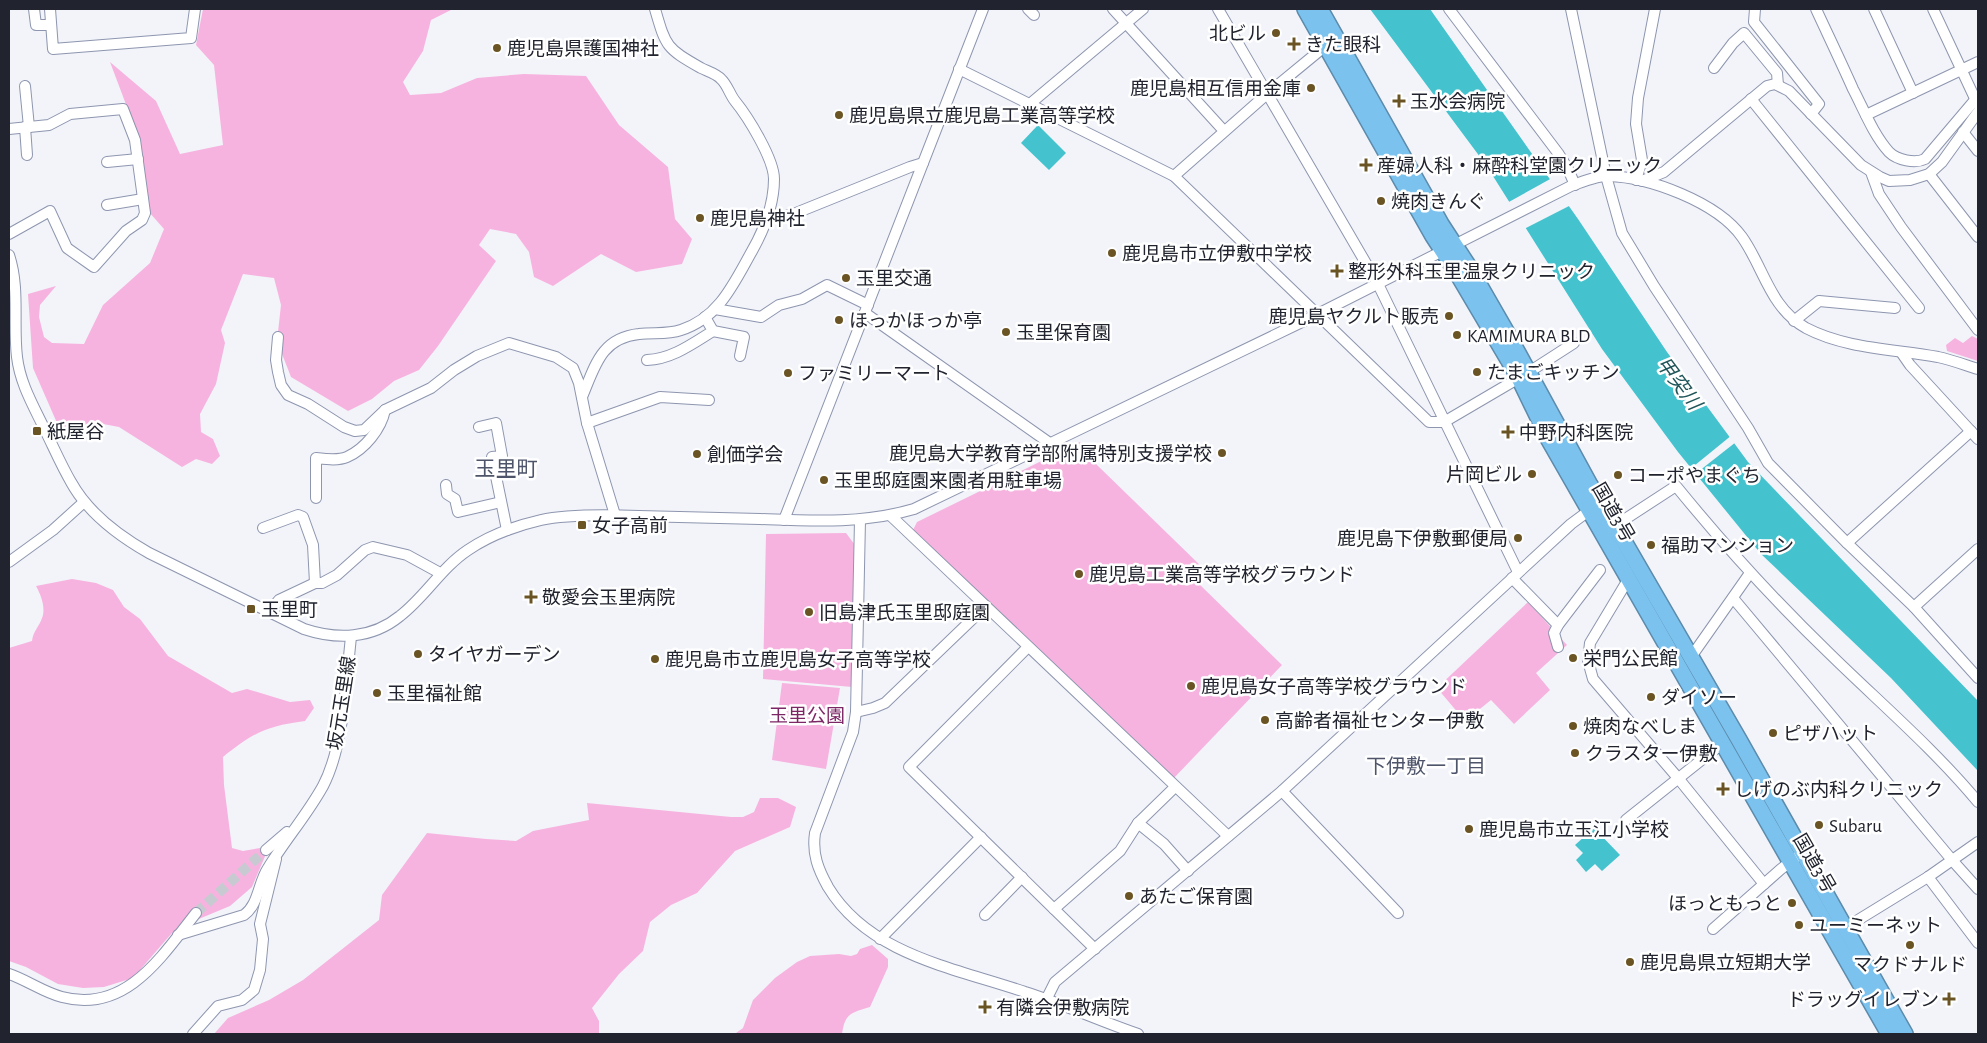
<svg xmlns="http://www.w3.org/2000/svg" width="1987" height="1043" viewBox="0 0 1987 1043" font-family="'Alegreya Sans','Noto Sans JP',sans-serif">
<rect width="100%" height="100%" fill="#f2f4fa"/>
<!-- green -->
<g fill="#f7b3df">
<path d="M203 9H453L431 20 423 51 403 82 410 95 441 93 477 78 524 74 586 76 619 125 668 167 675 219 692 239 682 264 636 272 601 254 553 286 534 277 529 252 516 234 490 229 479 245 496 261 438 346 419 370 394 381 372 399 348 411 291 377 277 341 281 305 274 278 243 274 221 330 225 343 216 384 200 414 201 432 213 439 220 456 212 464 196 459 182 467 119 427 98 423 64 439 33 368 28 294 56 286 40 305 39 317 44 337 52 343 84 344 103 305 150 263 164 229 149 212 139 139 110 62 156 101 180 154 223 145 214 65 196 45Z"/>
<path d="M1972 336 1978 339V361L1947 351 1946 345 1955 338 1963 343Z"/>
<path d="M1080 442 1097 465 1204 569 1194 579 1282 665 1173 779 912 532 917 522Z"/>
<path d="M846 533 855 545 852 687 763 679 766 534Z"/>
<path d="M72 579 96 583 113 590 124 607 140 619 168 656 232 693 247 689 290 702 310 700 314 708 305 721C266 726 253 733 223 757L224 785 232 848 243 851 260 848 266 854 252 887 230 906 194 921 172 933 133 978 104 987 83 988 58 984 26 967 9 961V648L32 641C33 631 39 627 42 618 46 608 41 595 36 586Z"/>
<path d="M1528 602 1567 645 1536 673 1550 690 1514 724 1491 700 1465 721 1437 688Z"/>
<path d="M782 683 840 688 826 769 772 760Z"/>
<path d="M760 798H778L796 807 790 827 735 851 697 893 671 905 650 922 643 951 619 974 592 1008 599 1021V1034H214L228 1018 269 1000 303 980 379 920 382 895 427 833 486 839 516 841 533 831 589 820 587 803 731 817H743L754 812Z"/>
<path d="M872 945 888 959V967L870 1007C851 1013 845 1013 842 1034H728L736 1033 743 1028 753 1000 775 978 797 962 810 956 839 954 851 956 857 954 860 949Z"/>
</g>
<!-- water -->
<g fill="#44c2cd">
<path d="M1370 9H1430L1578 219 1667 352 1748 462 1978 701V771L1891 678 1761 554 1678 452 1602 349 1486 165Z"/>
<path d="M1038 125 1066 153 1049 170 1021 143Z"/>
<path d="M1594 828 1620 855 1602 871 1595 864 1586 872 1576 860 1583 853 1575 845Z"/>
</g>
<!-- pier -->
<g fill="#f2f4fa">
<path d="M1552 178 1571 205 1524 229 1507 203Z"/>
<path d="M1732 435 1736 442 1694 475 1689 470Z"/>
</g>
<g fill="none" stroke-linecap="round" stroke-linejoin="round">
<!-- minor-tunnel -->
<path stroke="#c8cad1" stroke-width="10" stroke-dasharray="10 5" stroke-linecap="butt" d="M196 913 266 850"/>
<defs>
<g id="minor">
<path d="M34 9 36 25H51"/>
<path d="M50 9 53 49 191 38 195 9"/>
<path d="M1028 9 1034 15"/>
<path d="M1113 9 1224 131"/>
<path d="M1218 9 1378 284 1518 572"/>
<path d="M1449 9 1558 153 1568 169 1575 185"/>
<path d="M1571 9 1606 176 1622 233 1654 286 1748 428 1768 463 1847 543 1914 607 1978 678"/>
<path d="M1755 9 1754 22 1819 104 1811 114"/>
<path d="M1816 9C1828 35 1841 62 1853 89 1864 110 1873 134 1889 152 1897 160 1915 164 1925 159L1975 100"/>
<path d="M1874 9 1913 93"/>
<path d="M1933 9 1978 105"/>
<path d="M1714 68 1733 43 1744 33 1777 73 1778 85"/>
<path d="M959 69 1174 176 1429 422H1444L1519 378"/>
<path d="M25 86 29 127"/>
<path d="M1751 99 1919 308"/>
<path d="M1031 103 1143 9"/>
<path d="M1866 115 1978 62"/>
<path d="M25 127 27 155"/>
<path d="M9 129 49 125 70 114 123 109 135 140 145 213 142 220 126 231 94 267 67 248 50 211 9 234"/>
<path d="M1963 132 1978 151"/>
<path d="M107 162 138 159"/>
<path d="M1871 172 1879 194 1901 227 1978 330"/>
<path d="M1929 174 1978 237"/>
<path d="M1174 176 1267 94 1329 43"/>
<path d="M1636 180 1642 160 1636 124 1638 98 1655 9"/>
<path d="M1642 181 1664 172 1767 86 1775 84 1789 91 1861 165 1880 177 1889 181 1910 180 1929 174 1942 162 1978 112"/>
<path d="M107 205 143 199"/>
<path d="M768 219 791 215 910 167 923 163"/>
<path d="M9 255C20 288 13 324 17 357 20 383 33 405 44 428 53 446 61 465 71 482 88 513 119 536 149 553L304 629C337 640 372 639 400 616 425 597 441 568 468 550 490 535 515 526 541 520 568 514 611 515 639 516 679 517 720 518 760 519 812 521 864 524 914 509L1304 321 1571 186C1581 182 1597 176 1608 176 1649 177 1717 202 1742 237 1764 268 1770 308 1806 328 1846 349 1895 349 1938 357 1952 360 1965 365 1978 369"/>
<path d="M715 309 761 317 779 305 802 299 827 285 868 305"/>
<path d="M865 313 1051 444"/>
<path d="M1794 321 1819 301 1895 308"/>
<path d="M713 331 744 337 740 356"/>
<path d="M278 337 276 360 278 372 281 385 288 395 308 404 344 427 355 431 364 430 385 410 431 388 454 370 477 356 509 343 556 357 573 368 579 383 587 423 615 515"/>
<path d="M1901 352 1910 365 1978 439"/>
<path d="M647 360C672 359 692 344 713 331L705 317"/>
<path d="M1529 372 1574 343"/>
<path d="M582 397C595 366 601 338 639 334 653 332 667 335 681 330 719 318 734 283 752 251 765 228 774 205 774 179 774 159 748 117 735 101 730 95 727 84 721 79 717 74 707 71 701 68 666 48 666 47 655 9"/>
<path d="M587 423 660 397 709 400"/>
<path d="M479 427 496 423 502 456 492 457 507 530"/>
<path d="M446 485 447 494 455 499 458 512 501 502"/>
<path d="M316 498V458C325 459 338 461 347 457 365 449 381 429 385 410"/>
<path d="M891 516 1228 836"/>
<path d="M784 520 983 9"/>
<path d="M860 520 856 712 853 732 815 833C812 854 818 869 828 887 869 955 955 968 1025 992 1063 1004 1100 1021 1138 1034"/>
<path d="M263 528 298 515 303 517 313 545 315 583"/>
<path d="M1610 529 1676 486C1724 545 1775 601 1830 654 1880 703 1933 748 1978 802"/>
<path d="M1847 543 1971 431"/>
<path d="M9 562 53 530 84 502"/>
<path d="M1512 578 1558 625"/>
<path d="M1629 578 1590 643 1588 661 1593 679 1678 778 1764 884"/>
<path d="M1733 598 1952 860 1978 889"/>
<path d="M1914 607 1978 549"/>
<path d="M269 612 279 600 315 583H322L337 575 365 550 373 547 407 555 440 573"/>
<path d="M1028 647 909 767 1054 909 1120 851 1138 823 1175 787"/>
<path d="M1558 647 1554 633 1558 625 1600 570"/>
<path d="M1691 657 1750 573"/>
<path d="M856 712 873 708 885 703 986 606"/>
<path d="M1282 791 1398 913"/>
<path d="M1626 820 1724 742"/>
<path d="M1138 823 1164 844 1188 871"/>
<path d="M266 850 287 832"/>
<path d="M1928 877 1978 943"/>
<path d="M1054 909 1095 949"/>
<path d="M985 915 1022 877"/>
<path d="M1845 928 1928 877 1978 842"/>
<path d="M1713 929 1781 869 1802 853"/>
<path d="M178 935 244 915C259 904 258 883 268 868 285 840 307 815 323 786 344 746 346 681 351 637"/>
<path d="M880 939 981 837"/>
<path d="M9 974C27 980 43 992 62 997 126 1014 162 956 196 913"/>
<path d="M1046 1000 1055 982 1282 791 1571 524 1594 507"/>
<path d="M193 1034 218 1006 242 1000 254 990 260 970 263 939 260 924 276 859"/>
</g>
<g id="highway">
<path d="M1305 9 1433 236 1457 273 1519 378 1549 440 1889 1034"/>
<path d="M1320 9 1441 224 1469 267 1507 333 1590 485 1615 526 1738 738 1905 1034"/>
</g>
</defs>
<!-- minor casing -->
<use href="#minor" stroke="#8e96af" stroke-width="12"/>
<!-- highway casing -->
<use href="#highway" stroke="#5c8bab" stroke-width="18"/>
<!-- minor -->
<use href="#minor" stroke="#fff" stroke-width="10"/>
<!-- highway -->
<use href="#highway" stroke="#7cc2ef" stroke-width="15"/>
</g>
<!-- markers -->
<g fill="#6b5424" stroke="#fff" stroke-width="2">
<circle cx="1276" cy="33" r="5"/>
<path d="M1291.5 36.5h5v5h5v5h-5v5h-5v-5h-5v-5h5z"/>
<circle cx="497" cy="48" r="5"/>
<circle cx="1311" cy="88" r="5"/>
<path d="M1396.5 93.5h5v5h5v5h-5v5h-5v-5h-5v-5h5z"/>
<circle cx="839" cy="115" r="5"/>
<path d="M1363.5 157.5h5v5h5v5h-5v5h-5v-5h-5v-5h5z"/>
<circle cx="1381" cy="201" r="5"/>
<circle cx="700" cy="218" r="5"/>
<circle cx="1112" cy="253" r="5"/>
<path d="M1334.5 263.5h5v5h5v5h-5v5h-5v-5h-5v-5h5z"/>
<circle cx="846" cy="278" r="5"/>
<circle cx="1449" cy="316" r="5"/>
<circle cx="839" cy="320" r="5"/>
<circle cx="1006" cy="332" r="5"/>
<circle cx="1457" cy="335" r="5"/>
<circle cx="1477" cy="372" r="5"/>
<circle cx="788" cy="373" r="5"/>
<rect x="32" y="426" width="10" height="10" rx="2.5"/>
<path d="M1505.5 424.5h5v5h5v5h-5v5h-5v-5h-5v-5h5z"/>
<circle cx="1222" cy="453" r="5"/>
<circle cx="697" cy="454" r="5"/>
<circle cx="1532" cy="474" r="5"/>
<circle cx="1618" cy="475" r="5"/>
<circle cx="824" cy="480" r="5"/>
<rect x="577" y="520" width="10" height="10" rx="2.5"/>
<circle cx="1518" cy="538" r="5"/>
<circle cx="1651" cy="545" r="5"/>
<circle cx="1079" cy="574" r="5"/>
<path d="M528.5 589.5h5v5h5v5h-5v5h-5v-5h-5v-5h5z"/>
<rect x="246" y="604" width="10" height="10" rx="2.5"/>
<circle cx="809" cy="612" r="5"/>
<circle cx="418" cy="654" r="5"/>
<circle cx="1573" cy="658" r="5"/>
<circle cx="655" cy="659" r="5"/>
<circle cx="1191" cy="686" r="5"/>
<circle cx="377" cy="693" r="5"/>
<circle cx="1651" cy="697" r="5"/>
<circle cx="1265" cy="720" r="5"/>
<circle cx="1573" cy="726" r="5"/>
<circle cx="1773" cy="733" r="5"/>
<circle cx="1575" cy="753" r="5"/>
<path d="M1720.5 781.5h5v5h5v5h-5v5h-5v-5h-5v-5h5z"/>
<circle cx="1819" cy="825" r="5"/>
<circle cx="1469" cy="829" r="5"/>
<circle cx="1129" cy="896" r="5"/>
<circle cx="1792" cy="903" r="5"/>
<circle cx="1799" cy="925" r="5"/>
<circle cx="1910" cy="945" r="5"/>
<circle cx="1630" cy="962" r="5"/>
<path d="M1946.5 991.5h5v5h5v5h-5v5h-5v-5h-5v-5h5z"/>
<path d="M982.5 999.5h5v5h5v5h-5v5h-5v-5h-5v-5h5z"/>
</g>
<g text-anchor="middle" stroke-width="5" stroke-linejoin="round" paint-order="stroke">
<!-- poi labels -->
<g font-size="19" fill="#21242e" stroke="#fff" text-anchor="start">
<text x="1266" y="40" text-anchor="end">北ビル</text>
<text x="1305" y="51">きた眼科</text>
<text x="507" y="55">鹿児島県護国神社</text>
<text x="1301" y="95" text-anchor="end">鹿児島相互信用金庫</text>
<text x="1410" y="108">玉水会病院</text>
<text x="849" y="122">鹿児島県立鹿児島工業高等学校</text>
<text x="1377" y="172">産婦人科・麻酔科堂園クリニック</text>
<text x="1391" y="208">焼肉きんぐ</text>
<text x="710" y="225">鹿児島神社</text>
<text x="1122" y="260">鹿児島市立伊敷中学校</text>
<text x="1348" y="278">整形外科玉里温泉クリニック</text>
<text x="856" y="285">玉里交通</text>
<text x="1439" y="323" text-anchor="end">鹿児島ヤクルト販売</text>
<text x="849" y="327">ほっかほっか亭</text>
<text x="1016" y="339">玉里保育園</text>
<text x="1467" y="342">KAMIMURA BLD</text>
<text x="1487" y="379">たまごキッチン</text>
<text x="798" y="380">ファミリーマート</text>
<text x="47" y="438">紙屋谷</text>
<text x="1519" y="439">中野内科医院</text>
<text x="1212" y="460" text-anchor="end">鹿児島大学教育学部附属特別支援学校</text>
<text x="707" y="461">創価学会</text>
<text x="1522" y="481" text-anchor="end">片岡ビル</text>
<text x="1628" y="482">コーポやまぐち</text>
<text x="834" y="487">玉里邸庭園来園者用駐車場</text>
<text x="592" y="532">女子高前</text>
<text x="1508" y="545" text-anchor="end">鹿児島下伊敷郵便局</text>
<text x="1661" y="552">福助マンション</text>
<text x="1089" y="581">鹿児島工業高等学校グラウンド</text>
<text x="542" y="604">敬愛会玉里病院</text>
<text x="261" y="616">玉里町</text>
<text x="819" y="619">旧島津氏玉里邸庭園</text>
<text x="428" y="661">タイヤガーデン</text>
<text x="1583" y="665">栄門公民館</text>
<text x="665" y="666">鹿児島市立鹿児島女子高等学校</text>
<text x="1201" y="693">鹿児島女子高等学校グラウンド</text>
<text x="387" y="700">玉里福祉館</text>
<text x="1661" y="704">ダイソー</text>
<text x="1275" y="727">高齢者福祉センター伊敷</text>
<text x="1583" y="733">焼肉なべしま</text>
<text x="1783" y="740">ピザハット</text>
<text x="1585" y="760">クラスター伊敷</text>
<text x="1734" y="796">しげのぶ内科クリニック</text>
<text x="1829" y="832">Subaru</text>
<text x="1479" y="836">鹿児島市立玉江小学校</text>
<text x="1139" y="903">あたご保育園</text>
<text x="1782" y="910" text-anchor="end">ほっともっと</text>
<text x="1809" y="932">ユーミーネット</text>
<text x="1640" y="969">鹿児島県立短期大学</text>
<text x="1910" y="971" text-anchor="middle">マクドナルド</text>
<text x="1939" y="1006" text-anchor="end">ドラッグイレブン</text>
<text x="996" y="1014">有隣会伊敷病院</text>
</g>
<!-- street labels -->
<g font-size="19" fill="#21242e" stroke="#fff">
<text transform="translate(1614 512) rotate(60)" y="7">国道3号</text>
<text transform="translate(341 703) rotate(-81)" y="7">坂元玉里線</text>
<text transform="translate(1815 863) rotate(60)" y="7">国道3号</text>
</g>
<!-- park labels -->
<g font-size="19" fill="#7d2665" stroke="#fff">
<text x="807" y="722">玉里公園</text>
</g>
<!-- water labels -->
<g font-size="20" font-style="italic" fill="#20555a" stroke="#fff">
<text transform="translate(1679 383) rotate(53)" y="7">甲突川</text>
</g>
<!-- neighbourhood labels -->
<g font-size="20" fill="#4e556b" stroke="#fff">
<text x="1426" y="773">下伊敷一丁目</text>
</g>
<!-- quarter labels -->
<g font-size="21" fill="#4e556b" stroke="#fff">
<text x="506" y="476">玉里町</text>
</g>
</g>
<!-- border -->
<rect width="1987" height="1043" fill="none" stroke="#21242e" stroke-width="20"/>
</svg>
